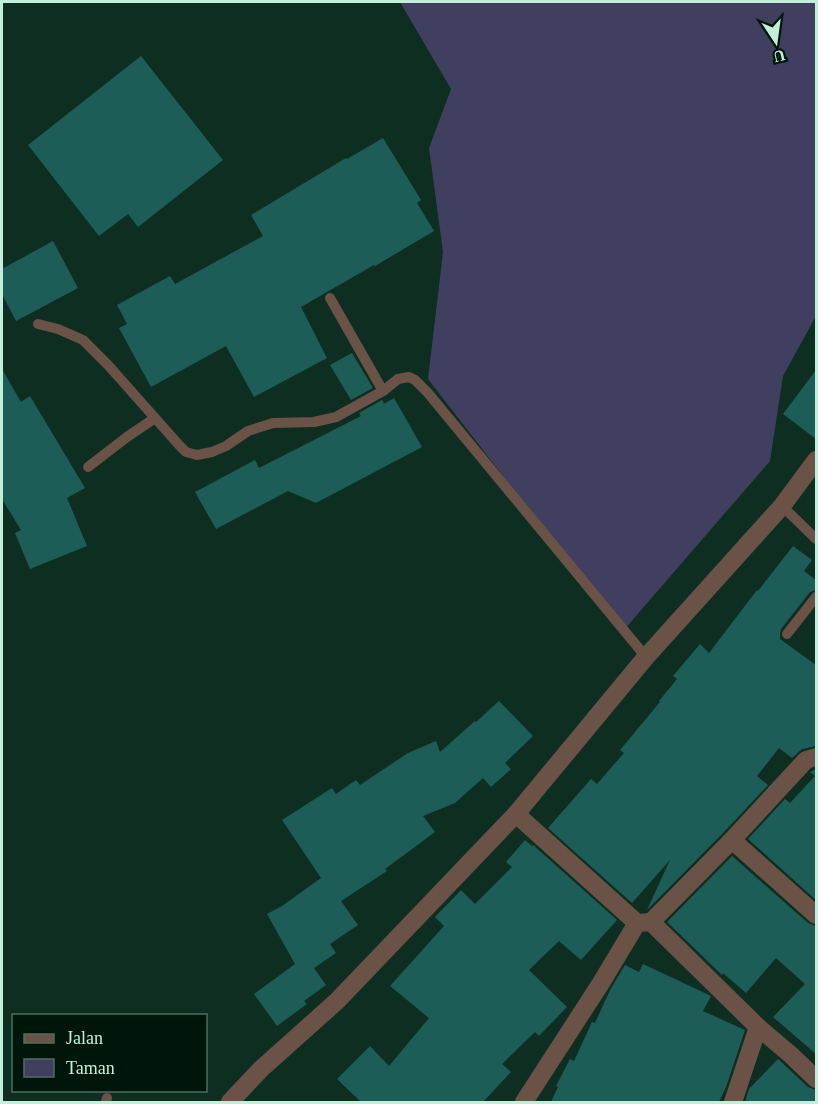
<svg xmlns="http://www.w3.org/2000/svg" width="818" height="1104" viewBox="0 0 818 1104" font-family="Georgia,serif">
<rect width="100%" height="100%" fill="#0f2e22"/>
<!-- green -->
<path fill="#403f60" d="M400 2H816V316L783 376 770 461 623 631 428 379 443 252 429 148 451 89Z"/>
<!-- building -->
<g fill="#1d5d57">
<path d="M141 56 223 160 138 227 128 214 99 236 28 145Z"/>
<path d="M383 138 421 200 417 203 434 231 375 266 374 265 301 307 327 358 254 397 226 346 151 387 119 328 127 324 117 305 170 276 175 284 263 236 251 215 346 158 347 159Z"/>
<path d="M53 241 78 288 16 321 2 294V269Z"/>
<path d="M352 353 373 388 351 400 330 365Z"/>
<path d="M2 369 21 402 30 396 85 488 67 498 87 546 30 569 15 533 21 530 2 499Z"/>
<path d="M816 370V439L783 414Z"/>
<path d="M394 398 422 447 316 503 288 491 216 529 195 492 255 460 259 468 361 416 359 413 382 400 384 404Z"/>
<path d="M793 546 812 560 804 571 816 580V590L810 592 781 629 780 634V639L816 665V746L802 749 792 758 779 748 757 776 768 785 724 832 647 910 670 860 632 903 548 828 591 779 597 784 624 753 620 750 660 702 659 701 677 679 673 676 700 644 709 653 757 590 758 591Z"/>
<path d="M499 701 533 736 505 763 511 769 491 787 483 778 455 803 423 816 435 832 385 869 387 871 341 901 358 925 330 944 336 953 314 968 326 985 304 1001 307 1004 277 1026 254 994 295 964 267 914 282 906 321 878 282 820 332 788 336 794 356 780 360 785 408 753 436 741 440 752 475 721 476 722Z"/>
<path d="M816 769V900L748 839 785 799 790 803 815 776 810 772Z"/>
<path d="M525 840 532 846 533 845 617 920 581 960 559 941 529 970 567 1007 539 1036 535 1032 502 1064 511 1072 483 1102H361L337 1079 370 1046 389 1066 429 1018 390 986 444 926 435 917 461 890 475 904 512 867 506 862Z"/>
<path d="M732 856 808 923 816 926V1054L773 1017 805 984 776 958 746 993 723 973 722 975 667 922Z"/>
<path d="M643 964 709 995 711 996 703 1011 745 1030 726 1087 719 1102H551L558 1087 556 1086 570 1059 574 1061 592 1022 595 1023 610 990 625 965 639 972Z"/>
<path d="M778 1059 808 1087 816 1090V1102H745L749 1089Z"/>
</g>
<g fill="none" stroke-linecap="round" stroke-linejoin="round">
<!-- service -->
<g stroke="#6b5246" stroke-width="10">
<path d="M330 298 383 391"/>
<path d="M38 324 58 329 83 340 108 365 179 445 186 452 197 455 212 452 226 446 248 431 273 423 314 422 336 417 383 391 398 379 409 377 415 380 428 393 646 657"/>
<path d="M88 467 127 437 155 418"/>
<path d="M782 506 816 539"/>
<path d="M787 634 816 597"/>
<path d="M106 1102 107 1098"/>
</g>
<!-- minor -->
<g stroke="#6b5246" stroke-width="18">
<path d="M516 814 637 923 651 922 758 1027 791 1055 816 1079"/>
<path d="M732 840 816 915"/>
<path d="M651 922 732 840 806 760 816 757"/>
<path d="M524 1102 601 983 637 923"/>
<path d="M733 1102 758 1027"/>
</g>
<!-- tertiary -->
<path stroke="#6b5246" stroke-width="18" d="M230 1102 261 1069 337 1001 516 814 646 657 782 506 816 460"/>
</g>
<!-- border -->
<rect width="818" height="1104" fill="none" stroke="#c2efda" stroke-width="6"/>
<!-- legend -->
<rect x="12" y="1014" width="195" height="78" fill="#00160b" stroke="#4e6d5e" stroke-width="1.5"/>
<rect x="24" y="1034" width="30" height="9" fill="#6b5246" stroke="#4e6d5e" stroke-width="1.5"/>
<text x="66" y="1044" font-size="18" fill="#c2efda">Jalan</text>
<rect x="24" y="1059" width="30" height="18" fill="#403f60" stroke="#4e6d5e" stroke-width="1.5"/>
<text x="66" y="1074" font-size="18" fill="#c2efda">Taman</text>
<!-- north arrow -->
<g transform="translate(776 42) rotate(167)" stroke="#00160b" stroke-width="4.5" paint-order="stroke">
<path d="M0-4.5L10 22L0 15L-10 22Z" fill="#c2efda"/>
<text y="-9" font-size="16" font-weight="bold" text-anchor="middle" fill="#c2efda">U</text>
</g>
</svg>
